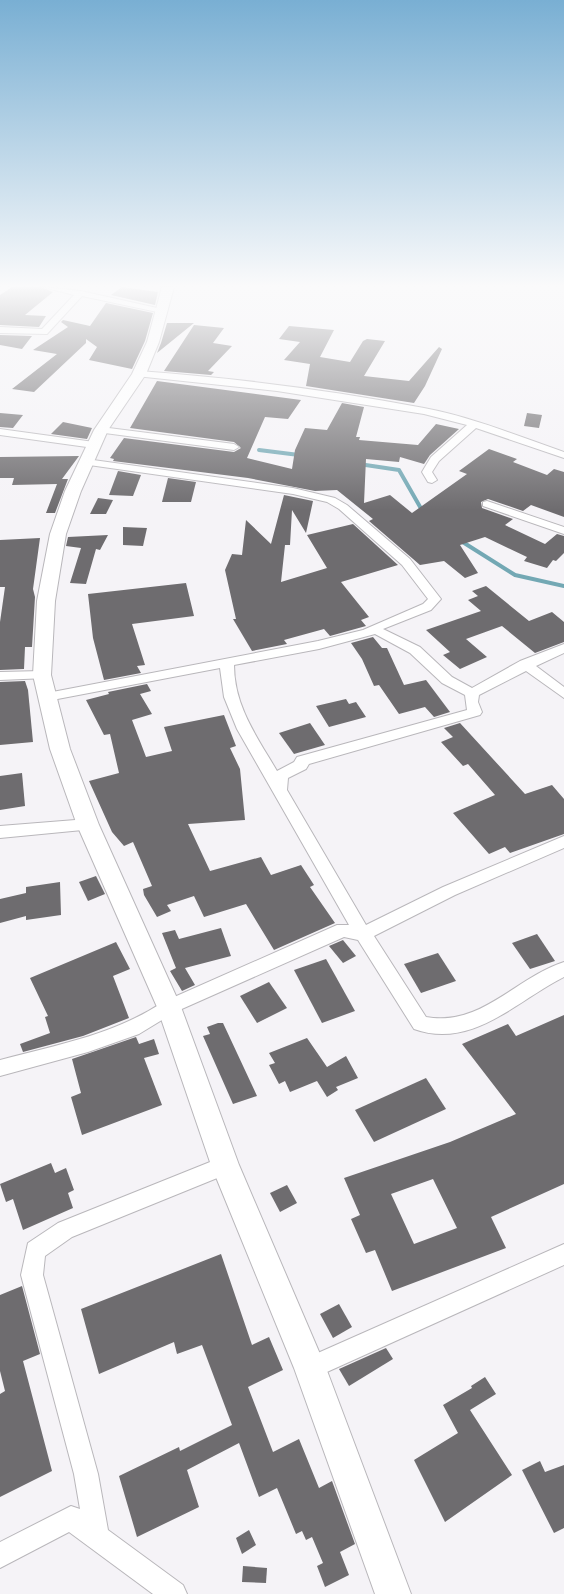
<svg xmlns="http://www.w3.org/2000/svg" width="564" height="1594" viewBox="0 0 564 1594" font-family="'Open Sans',sans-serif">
<rect width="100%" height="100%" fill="#f5f3f7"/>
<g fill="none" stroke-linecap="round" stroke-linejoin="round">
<!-- stream -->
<g stroke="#73a8b4" stroke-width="4">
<path d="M259 450 299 455"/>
<path d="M359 464 399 470 423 512"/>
<path d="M461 541 515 575 564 586"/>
</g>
</g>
<!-- building -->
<g fill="#6e6c6f" fill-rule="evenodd">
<path d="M12 287H41L53 292 25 315 46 316 39 327 0 325V295Z"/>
<path d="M122 287 158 292 155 305 111 295Z"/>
<path d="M106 303 153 313 145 341 132 369 89 360 97 347 86 339V343L34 392 12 389 57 354 33 350 68 327 61 322 63 320 90 326Z"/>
<path d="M167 323H194L157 353 161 343Z"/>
<path d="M194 325 224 328 213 343 232 346 208 371 214 372 211 375 164 371Z"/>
<path d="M289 326 334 330 320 357 350 362 363 341 367 339 385 341 364 376 409 381 439 347 442 349 425 386 414 403 306 386 310 364 284 360 300 342 279 339Z"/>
<path d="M0 335 32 336 22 349 0 345Z"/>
<path d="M157 381 301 400 288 419 265 417 247 458 292 469 295 450 305 428 327 430 342 403 364 407 356 437H360L359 440 418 445 436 424 459 429 430 455 424 464 400 457 399 462 366 459 364 503 390 495 412 513 467 474 459 471 489 449 517 459 513 462 547 475 554 469 564 472V517L531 505 523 511 488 499 481 502 482 508 513 519 505 525 545 544 557 534 564 536V553L556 561 553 560 547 568 524 561 527 557 485 537 460 545 478 573 465 578 444 561 420 565 369 521 373 519 337 490 315 491 248 478 113 461 114 459 110 458 124 438 234 452 241 448 234 442 130 428Z"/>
<path d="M0 413 23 415 13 428 0 427Z"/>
<path d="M527 413 542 415 539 428 524 426Z"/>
<path d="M63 422 92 428 87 439 51 434Z"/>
<path d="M79 456 62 479H68L55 513H46L57 484 12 485 14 478H0V457Z"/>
<path d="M118 471 141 475 133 496 109 495Z"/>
<path d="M168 478 196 482 191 502H162Z"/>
<path d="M284 495 313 501 306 533 292 510 290 545H285L281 582 327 568 307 535 353 524 398 565 341 582 369 617 361 620 366 626 330 636 324 629 284 640 287 644 252 651 233 619H236L225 570 232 554 242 555 246 520 271 544Z"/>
<path d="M98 498 113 500 106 514H90Z"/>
<path d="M123 527 147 528 143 546 123 545Z"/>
<path d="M108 535 100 550 96 549 86 584 70 583 81 548 66 546 68 537Z"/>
<path d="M40 538 33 589 35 597 32 647H25L24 669 0 670V622L5 587H0V540Z"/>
<path d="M186 583 194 616 132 624 145 665 137 666 141 673 104 680 93 638 88 594Z"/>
<path d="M486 586 529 621 552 612 564 622V642L535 653 502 626 466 639 487 657 460 669 443 655 450 652 426 630 481 611 468 600 478 596 472 591Z"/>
<path d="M373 637 382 648H387L404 685 426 680 450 712 434 717 425 707 399 714 379 685 374 686 362 659 351 643Z"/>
<path d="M25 681 28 690 33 742 0 745V682Z"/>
<path d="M147 684 151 691 140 694 152 714 132 720 146 757 172 751 164 727 224 715 236 746 230 748 240 769 245 820 188 824 210 871 261 857 271 875 301 865 314 885 310 887 335 923 274 950 246 904 204 917 194 896 167 905 171 911 157 917 144 895 143 889 152 886 133 842 124 846 112 832 89 781 119 773 110 734 104 735 86 700 109 694 108 692Z"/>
<path d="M346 699 349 704 356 702 366 717 329 727 316 706Z"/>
<path d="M310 723 325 745 294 754 279 733Z"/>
<path d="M460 723 525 794 552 785 564 799V834L510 853 505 847 489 854 453 813 495 795 468 764 463 766 441 742 453 737 444 728Z"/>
<path d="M22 773 25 806 0 810V776Z"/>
<path d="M96 876 105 894 88 901 79 882Z"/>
<path d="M60 882 61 915 26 920V916L0 923V899L26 893V887Z"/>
<path d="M221 928 231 956 185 968 195 985 182 991 170 971 176 968 162 933 175 930 179 939Z"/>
<path d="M537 934 555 961 530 969 512 943Z"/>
<path d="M343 940 356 956 343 963 329 946Z"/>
<path d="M116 942 130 969 113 976 129 1018 83 1036 23 1052 20 1044 50 1033 45 1017 48 1016 30 978Z"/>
<path d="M438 953 456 981 421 993 404 964Z"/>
<path d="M326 959 355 1011 322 1023 294 970Z"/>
<path d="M269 982 287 1008 257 1023 240 996Z"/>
<path d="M564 1015V1184L491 1217 506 1248 392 1291 375 1250 366 1253 351 1219 360 1215 344 1178 450 1142 516 1114 462 1044 508 1024 516 1036ZM433 1179 457 1228 414 1244 391 1194Z"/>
<path d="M218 1023H223L257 1096 233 1104 203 1036 210 1034 207 1027Z"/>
<path d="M136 1037 139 1044 154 1039 159 1054 144 1058 162 1105 82 1135 71 1097 81 1093 72 1059Z"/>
<path d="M307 1038 327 1067 346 1056 358 1078 336 1087 338 1090 327 1097 317 1081 290 1092 285 1081 279 1084 269 1065 275 1063 269 1053Z"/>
<path d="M426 1078 446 1109 374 1142 355 1110Z"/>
<path d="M51 1163 55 1173 66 1168 74 1190 68 1193 73 1208 23 1230 13 1199 6 1202 0 1184Z"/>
<path d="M287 1185 297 1203 280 1212 270 1193Z"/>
<path d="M221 1254 252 1345 269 1337 283 1370 248 1387 273 1452 299 1439 319 1488 332 1481 355 1544 340 1552 349 1575 325 1587 317 1566 323 1563 312 1537 306 1540 302 1531 296 1534 277 1488 259 1497 239 1443 187 1470 199 1507 137 1537 119 1476 179 1447 180 1451 232 1425 202 1345 177 1354 174 1342 99 1374 81 1309Z"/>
<path d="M22 1286 40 1354 23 1361 52 1471 0 1497V1394L5 1391 0 1371V1295Z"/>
<path d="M339 1304 352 1327 333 1338 320 1314Z"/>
<path d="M386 1348 393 1359 349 1386 339 1369Z"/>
<path d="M485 1377 496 1394 470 1410 512 1475 445 1522 414 1460 458 1433 443 1405 472 1388 471 1386Z"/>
<path d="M540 1461 545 1472 564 1465V1528L554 1533 522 1470Z"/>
<path d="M249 1530 256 1545 242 1554 236 1538Z"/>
<path d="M243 1566 267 1568 266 1583 242 1582Z"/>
</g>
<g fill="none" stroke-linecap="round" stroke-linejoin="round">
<defs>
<g id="street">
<path d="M43 287 81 291 166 310 162 313 82 296 47 334 0 333V327L42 329 74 295Z"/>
<path d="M139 371C234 378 331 390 424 408 472 417 518 436 564 452V458L476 428 439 461 432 472 437 480 432 483 428 482 422 472 431 457 467 425 424 414 277 391 136 376 134 374Z"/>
<path d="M101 427 234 444 239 447 234 450 97 432 96 430Z"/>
<path d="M0 429 94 442 99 445 94 448 0 435Z"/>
<path d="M86 459 293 488 335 498 347 505 410 559 441 599 431 610 383 629 420 647 452 677 472 688 520 661 564 644V653L536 666 564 687V698L526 671 479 695 478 702 482 712 480 715 309 764 306 769 288 778 287 790 366 925 443 887 564 836V848L455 895 374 936 426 1017C481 1027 515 978 564 962V977C516 1001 472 1050 414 1029L358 940 344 937 175 1012 139 1034 88 1052 0 1076V1060C56 1045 114 1035 163 1002L337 925H349L237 729 224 697 220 668 47 701 40 697 42 694 318 641 363 630 423 604 428 599 402 565 339 509 327 502 293 494 82 464V460ZM375 634 410 653 442 683 465 695 467 710 297 757 294 762 277 771C257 737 234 706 234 665L319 649Z"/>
<path d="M487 501 564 527V534L483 506V502Z"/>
<path d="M42 671 47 672 49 675 47 678 0 680V672Z"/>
<path d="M88 819 96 825 93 829 0 838V826Z"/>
<path d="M225 1156 232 1158 235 1165 232 1172 72 1237 45 1256 43 1275 98 1474 108 1530 183 1585 187 1594H153L69 1532 0 1568V1542L71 1506 80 1509 74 1474 21 1275 28 1243 58 1223Z"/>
<path d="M564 1244V1265L318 1376 310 1379 302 1376 299 1368 302 1360Z"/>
</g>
<path id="secondary" d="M162 287H174L159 342 146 374 108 430 81 491 66 534 55 601 51 675 70 749 99 825 181 1007 239 1165 326 1368 411 1594H375L294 1368 211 1165 157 1007 77 825 50 749 33 675 37 601 50 534 65 491 94 430 132 374 147 342Z"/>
</defs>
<!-- street casing -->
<use href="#street" stroke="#b9b7bb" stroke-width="2"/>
<!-- secondary casing -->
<use href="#secondary" stroke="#b9b7bb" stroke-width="2"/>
<!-- street -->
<use href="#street" fill="#fff" fill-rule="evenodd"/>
<!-- secondary -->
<use href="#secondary" fill="#fff" fill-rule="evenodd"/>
</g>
<!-- sky -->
<linearGradient id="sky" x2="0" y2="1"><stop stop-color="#79afd3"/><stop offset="0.56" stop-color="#fafafb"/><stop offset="1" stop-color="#fafafb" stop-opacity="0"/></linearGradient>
<rect width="564" height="510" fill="url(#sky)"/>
</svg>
